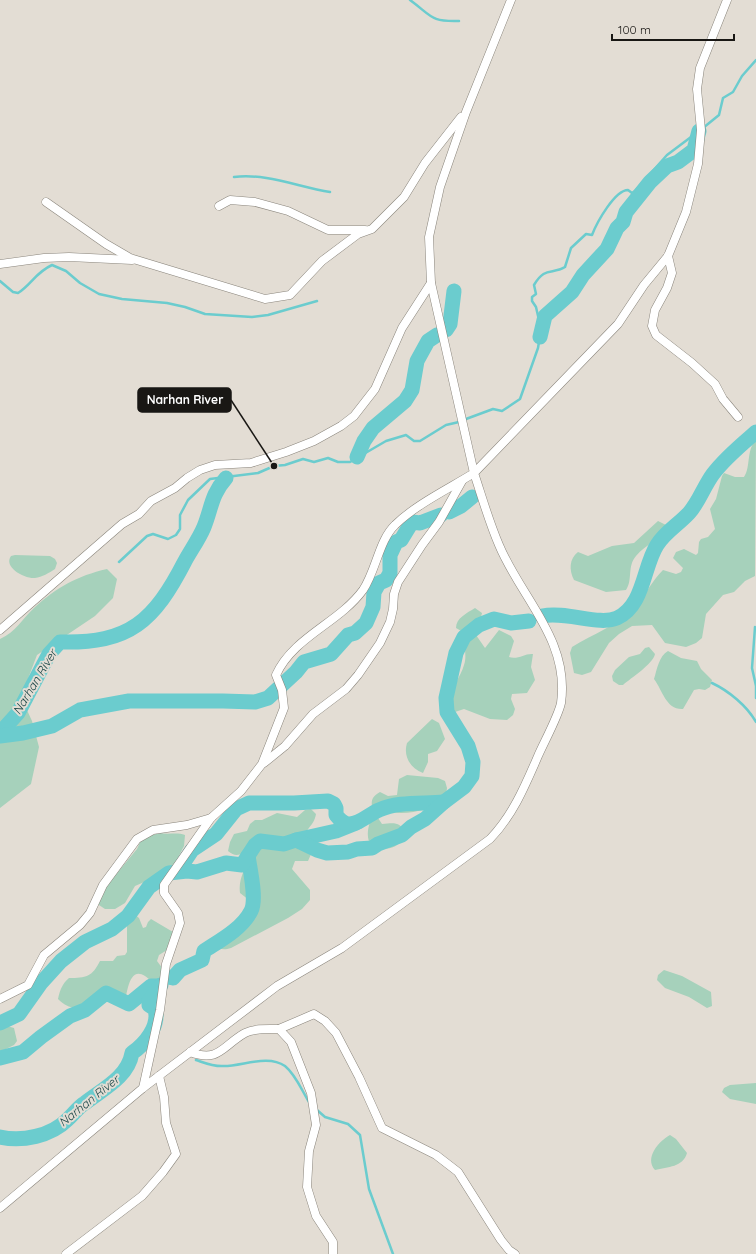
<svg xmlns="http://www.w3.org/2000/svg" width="756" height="1254" viewBox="0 0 756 1254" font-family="Quicksand,sans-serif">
<rect width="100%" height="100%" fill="#e3ddd4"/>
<!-- green -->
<g fill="#a6d1bb">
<path d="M756 440 755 576 745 581 734 592 723 595 706 614 702 638 696 643 686 647 665 643 652 625 632 626 619 634 609 643 591 672 582 675 574 673 570 653 572 647C593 634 618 625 635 607 645 595 652 581 663 570L676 574 681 572 683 568 673 558 676 552 684 549 696 555 698 553 699 542 701 539 708 537 715 529 710 509 716 499 722 476 724 473 735 477H744C751 467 746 450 756 440Z"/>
<path d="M658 521 668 526C660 540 646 544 636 556 627 566 633 580 626 590L606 592 574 580C569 570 569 559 578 552L588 556 612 546 634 543Z"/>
<path d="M15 555 50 556 55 559 57 563 55 569C49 573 42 577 35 578 24 579 3 567 11 556Z"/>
<path d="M107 569 117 579 113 598 95 616 37 655 21 697 32 721 39 747 31 784 0 808V639C16 632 22 619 34 608 57 587 77 576 107 569Z"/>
<path d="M475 608 482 613 480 621 467 632H463L456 628C456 618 467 613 475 608Z"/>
<path d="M499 630 511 636 514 641 509 657C518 660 525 653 533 654L531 667 535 680 527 693 512 694 511 699 515 709 513 715 507 720 490 719 464 709 455 712C443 696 460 680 464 665 468 653 461 648 470 635H476L485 648Z"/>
<path d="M649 647 655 654C653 664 631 678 623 685H619L613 681 612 676 615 670 629 657 640 654 645 648Z"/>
<path d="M668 651 681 658 697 661 701 669 712 680 710 687 705 690 699 689 694 690 683 709C666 710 663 691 654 679 657 669 659 656 668 651Z"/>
<path d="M432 719 439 723 445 739 437 751 428 754V762L423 773C410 768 403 756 407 743Z"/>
<path d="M407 775 438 778 445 781 447 788 446 796C438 800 432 806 424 809 410 815 385 814 372 807 371 799 373 796 380 792L388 796 397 795 399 779Z"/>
<path d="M311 809 316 814C314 827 304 828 303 843L312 852 308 861H295L292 869 310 890V900L302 909 288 918 231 948C224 950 220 950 214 945L215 940 242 914 249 900 240 893C238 878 246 867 252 854L249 851C241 854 236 858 228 851L230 842 234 834 247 831 250 824 255 820H262L277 813 297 817 305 810Z"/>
<path d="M372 817 378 818 382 824C394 823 400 821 406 834 397 851 386 851 370 844 366 835 368 826 372 817Z"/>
<path d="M160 833C168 835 177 832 185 835L184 846 173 867 156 877 135 886 125 903 115 909H105L99 905V897L103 890 137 849 142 838Z"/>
<path d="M134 914 139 918 143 928 146 927 148 922 151 919 173 932 167 950 159 955 157 961 163 969V979L158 984C151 983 150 979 145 976 128 965 127 997 124 1005L121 1007 117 1005 113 997 106 989C88 994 81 1021 58 999 60 990 62 984 69 978 86 978 92 977 100 961H113L117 956 125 955 127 952V922L131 915Z"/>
<path d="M664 970 682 976 711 992 712 1006 707 1008 689 997 665 988 657 980 658 975Z"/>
<path d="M7 1026 14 1028 17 1041 14 1045 0 1052V1027Z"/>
<path d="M756 1083V1104L730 1099 722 1092 724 1088 730 1085Z"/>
<path d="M670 1135 676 1139 687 1153C683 1167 668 1167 655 1170 644 1158 659 1141 670 1135Z"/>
</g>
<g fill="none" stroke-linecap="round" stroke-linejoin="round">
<!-- stream -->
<g stroke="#6bccce" stroke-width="2.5">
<path d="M410 0C432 16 430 22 459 21"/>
<path d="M703 128 719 115 723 98 733 92 742 76 756 60"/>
<path d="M234 177C267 173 298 187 330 192"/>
<path d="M0 281 13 292 18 293C32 284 35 273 52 265L66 271 80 283 99 294 122 299 167 303 185 307 205 314 252 317 268 315 317 301"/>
<path d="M466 419 493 409 502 411 520 399 538 348 541 329 536 307 532 301V297L536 294 534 285C545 266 552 275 565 267L571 248 586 234 592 235C597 222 615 190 628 190L632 193 635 191 667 155 699 131"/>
<path d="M119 562 147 536 153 534 168 539 176 535 180 529V515L188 500 210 479 258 473 274 466 285 465 303 459 314 462 328 458 338 462H350L386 441 406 435 414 441H420L446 425 459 422"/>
<path d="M755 627 752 668 756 686V698"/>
<path d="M712 683C729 691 747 706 756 722"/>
<path d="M196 1060C205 1063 214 1067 224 1066 243 1066 268 1054 285 1066 296 1075 302 1091 309 1102"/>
<path d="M317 1110 325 1117 348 1124 360 1135 369 1189 393 1254"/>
</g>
<!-- river -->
<g stroke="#6bccce" stroke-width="15">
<path d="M446 330 450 324 454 291"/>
<path d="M540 337 545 316 572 292 583 275 607 249 617 228 623 222 626 212 650 182 667 166 678 162 694 150 699 131"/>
<path d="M357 457 364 441 373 428 405 401 412 390 417 361 428 341 437 335"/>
<path d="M449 512 461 506 472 497"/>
<path d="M542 616C567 611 599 626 617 618 644 606 643 567 657 545 665 532 678 525 689 513 699 502 704 486 713 474 725 458 741 445 756 432"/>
<path d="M0 733 18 713 49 654 60 642C130 644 154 621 185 561 191 550 199 539 204 527 212 507 211 495 226 478"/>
<path d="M0 736 23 733 52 726 80 710 129 701H223L255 702 268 698 296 672 304 662 331 654 348 635 355 633 366 623 373 607 374 592 379 583 386 580 390 573V555L396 542 401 540 412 522 420 523 441 515"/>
<path d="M296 840 336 831 356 823"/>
<path d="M182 865 192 850 216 834 236 809 249 803H294L328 801 334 804 336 808V815C339 819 343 823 348 824 359 825 369 814 379 810 398 801 423 804 444 802"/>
<path d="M168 977 173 978 180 970 202 960 204 951C219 941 242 929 251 911 257 900 250 869 248 856"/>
<path d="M0 1023 19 1014 41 983 61 961 85 942 112 929 128 916 149 887 169 873 187 871 197 872 226 863 242 865 255 845 260 841 284 844 296 840 317 850 327 853 348 852 357 849 372 848 378 844 402 835 411 827 425 819 444 802 464 787 472 776 473 762 468 746 447 712 446 698 456 653 464 637 479 625 494 619 511 623 529 621"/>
<path d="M0 1058 23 1052 41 1037 70 1016 85 1010 106 993 129 1004 151 986H158"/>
<path d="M0 1137C22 1142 51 1136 67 1120 73 1115 78 1107 85 1103 103 1089 128 1077 132 1053 145 1044 160 1026 155 1009L149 1005V1001L161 985"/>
</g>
<defs>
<g id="street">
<path d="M46 202 106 244 130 258 252 295 265 299 290 295 322 261 358 234 372 229 404 197 425 163 461 117"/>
<path d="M219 206 230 200 255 202 288 211 328 230H365"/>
<path d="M668 256 672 273 667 288 655 310 652 326 656 335 692 363 715 384 723 399 738 417"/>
<path d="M0 264 44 258 69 257 132 260"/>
<path d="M0 630 122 524 139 514 151 501 175 488 187 478 200 470 215 465 251 463 286 452 314 441 341 426 354 416 375 389 402 328 431 283"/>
<path d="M264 763 285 746 313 714 346 689 358 675 380 643 390 622 393 609 394 594 398 582 422 545 439 522 462 481"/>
<path d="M0 999 28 985 44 955 80 925 90 913 103 885 137 839 153 830 187 825 211 818"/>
<path d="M279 1029 314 1014 325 1021 336 1033 359 1077 382 1128 436 1155 458 1172 501 1240 509 1250 515 1254"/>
<path d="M190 1052C219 1063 222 1046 245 1033 255 1028 268 1029 279 1029L291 1042 311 1093 316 1125 309 1151 307 1187 316 1216 333 1242V1254"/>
<path d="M143 1088 160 1010 166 964 180 923 178 913 164 893V885L211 818 241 791 262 764 284 708 282 690 276 675C293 637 339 623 363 590 376 571 379 540 395 525 415 505 450 488 474 473L431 283 429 237 440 187 466 112 511 0"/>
<path d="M0 1208 143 1088 277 986 342 948 490 839C513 815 525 786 538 756 544 742 558 717 561 703 570 640 521 598 499 545 489 522 482 497 474 473L618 324 644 285 668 256 686 212 698 164 701 130 697 89 700 68 727 0"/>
<path d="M66 1254 142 1196 163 1172 176 1154 166 1123 164 1097 159 1076"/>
</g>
</defs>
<!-- street casing -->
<use href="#street" stroke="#8a857c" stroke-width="9"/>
<!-- street -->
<use href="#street" stroke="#fff" stroke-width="8"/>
</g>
<g text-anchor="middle" stroke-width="4" stroke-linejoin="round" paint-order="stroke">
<!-- water labels -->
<g font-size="12" font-style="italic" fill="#184546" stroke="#e3ddd4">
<text transform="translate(35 682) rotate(-59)" y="4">Narhan River</text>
<text transform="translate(89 1101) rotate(-39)" y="4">Narhan River</text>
</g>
</g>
<!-- callouts -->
<path fill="none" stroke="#191714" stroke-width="1.5" d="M274 466L231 400"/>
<circle fill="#191714" stroke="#e3ddd4" stroke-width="1.5" cx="274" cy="466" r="4"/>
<rect fill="#191714" stroke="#191714" stroke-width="1.5" x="138" y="388" width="93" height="24" rx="4"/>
<g font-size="12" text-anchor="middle" font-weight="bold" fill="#fff">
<text x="185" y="404">Narhan River</text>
</g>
<!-- scale -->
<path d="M612 34v6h122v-6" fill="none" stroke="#191714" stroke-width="2"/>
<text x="618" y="34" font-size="12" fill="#191714" stroke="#e3ddd4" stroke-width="3" paint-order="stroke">100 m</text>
</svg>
